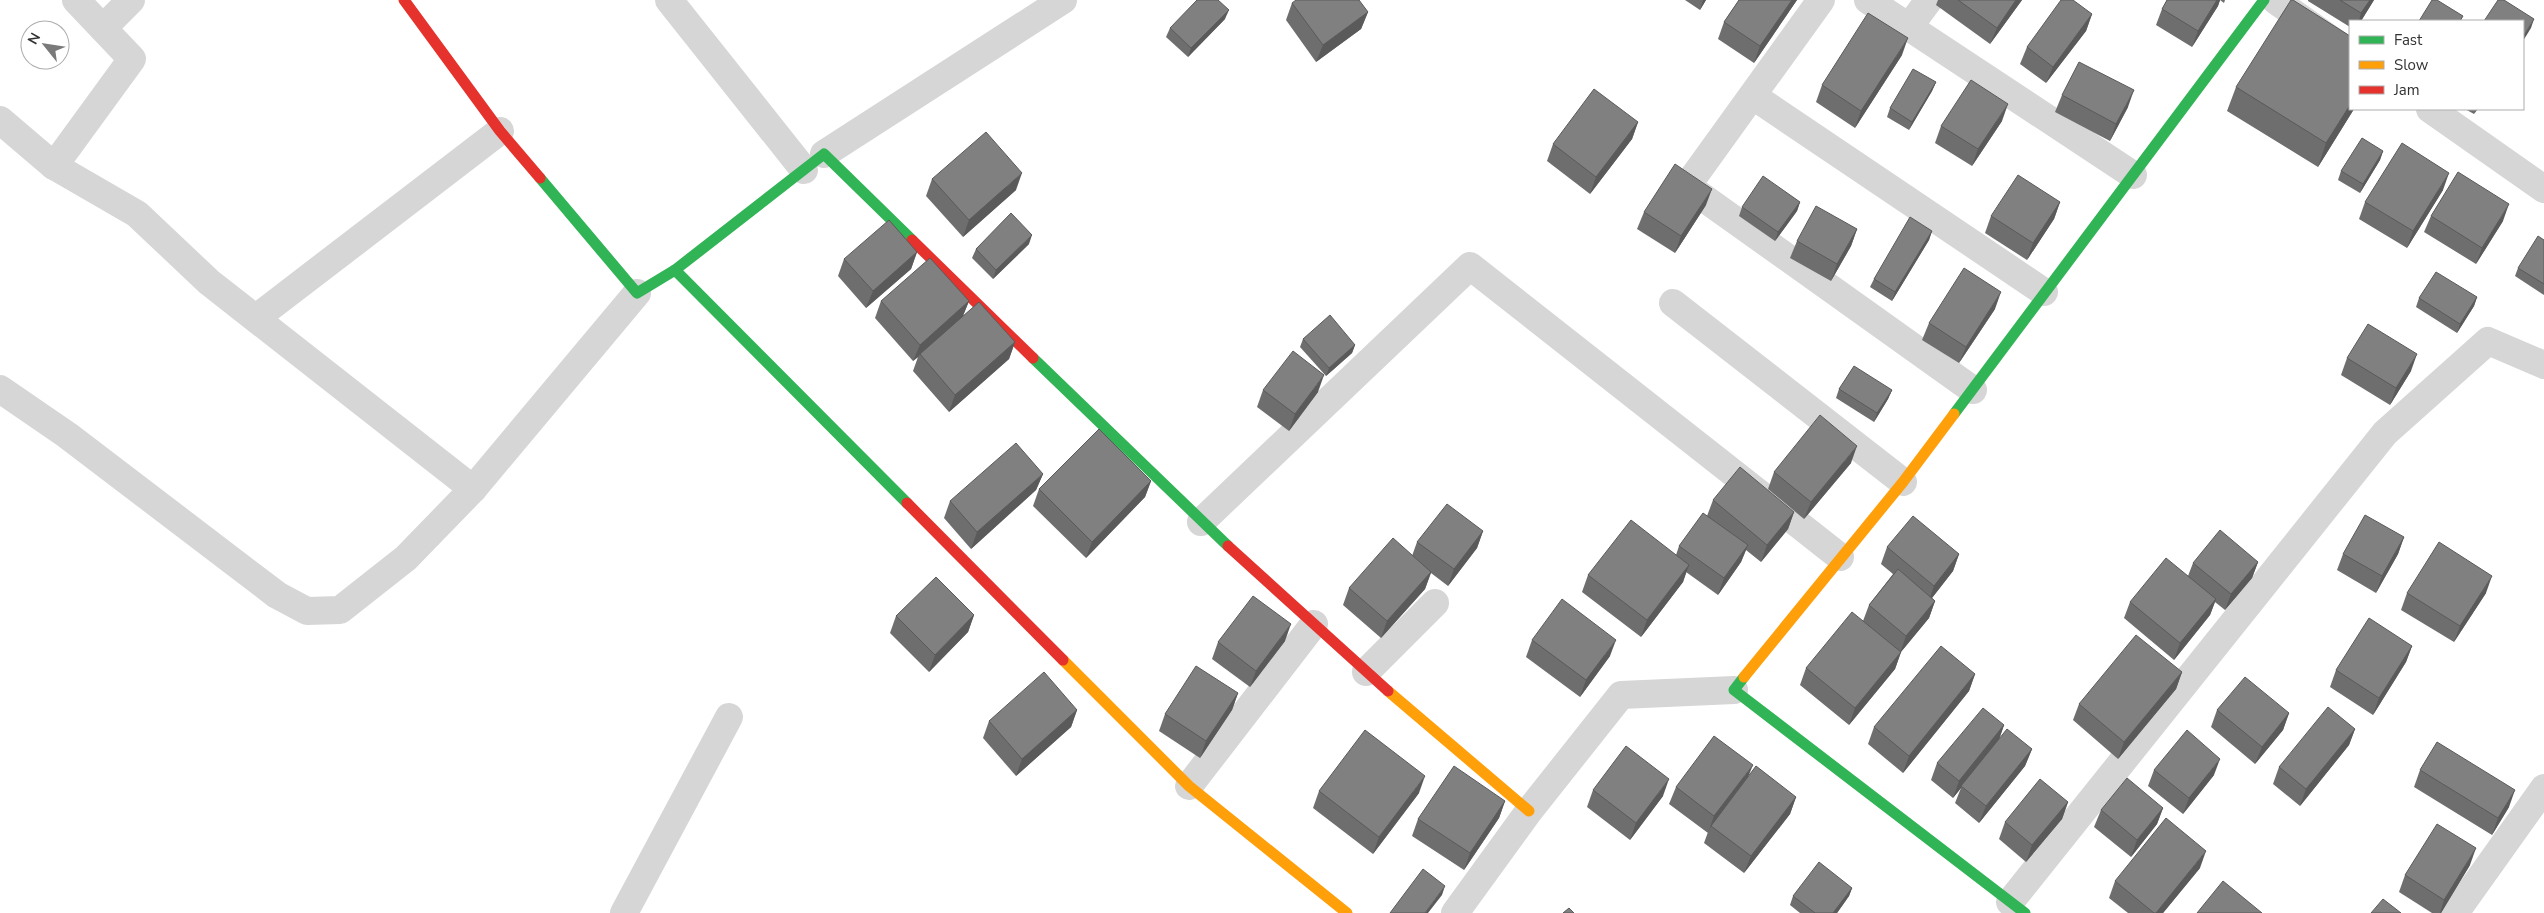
<svg xmlns="http://www.w3.org/2000/svg" width="2544" height="913" viewBox="0 0 2544 913" font-family="'Nunito Sans',sans-serif">
<rect width="100%" height="100%" fill="#fff"/>
<g fill="none" stroke-linecap="round" stroke-linejoin="round">
<!-- street -->
<g stroke="#d6d6d6" stroke-width="28">
<path d="M76 0 132 59 54 166 137 214 209 282 473 489"/>
<path d="M669 0 804 170"/>
<path d="M1821 0 1687 186 1973 390"/>
<path d="M1868 0 2133 175"/>
<path d="M2275 0 2350 53"/>
<path d="M1909 27 1929 0"/>
<path d="M103 28 131 0"/>
<path d="M1753 96 2044 292"/>
<path d="M2430 109 2544 189"/>
<path d="M0 120 54 166"/>
<path d="M824 154 1063 0"/>
<path d="M1673 303 1903 482"/>
<path d="M256 318 500 131"/>
<path d="M0 389 67 435 277 595 307 611 340 610 406 558 473 489 637 293"/>
<path d="M1201 522 1470 266 1840 557"/>
<path d="M1366 672 1435 603"/>
<path d="M1189 786 1314 624"/>
<path d="M2010 902 2385 433 2488 341 2544 365"/>
<path d="M624 913 729 717"/>
<path d="M1455 913 1529 811 1621 695 1734 690"/>
<path d="M2455 913 2544 788"/>
</g>
<!-- fast -->
<g stroke="#30b455" stroke-width="11">
<path d="M540 178 637 293 675 270 824 154 912 240"/>
<path d="M675 270 907 503"/>
<path d="M1033 358 1228 546"/>
<path d="M1954 414 2264 0"/>
<path d="M1744 677 1734 690 2025 913"/>
</g>
<!-- slow -->
<g stroke="#ff9f0a" stroke-width="11">
<path d="M1063 660 1189 786 1347 913"/>
<path d="M1744 677 1903 482 1954 414"/>
<path d="M1388 691 1529 811"/>
</g>
<!-- jam -->
<g stroke="#e5322d" stroke-width="11">
<path d="M404 0 500 131 540 178"/>
<path d="M912 240 1033 358"/>
<path d="M907 503 1063 660"/>
<path d="M1228 546 1388 691"/>
</g>
</g>
<!-- wall -->
<g fill="#6e6e6e">
<path d="M1685 0H1706L1700 10Z"/>
<path d="M1739 0H1797L1754 63 1718 39 1724 22Z"/>
<path d="M1938 0H2022L1990 44 1936 5Z"/>
<path d="M2167 0H2225L2224 3 2220 0 2218 6 2192 47 2156 25 2162 9Z"/>
<path d="M2308 0H2374L2361 21H2350V27L2308 1Z"/>
<path d="M1292 3 1368 12 1361 29 1316 62 1286 20Z"/>
<path d="M2092 14 2086 31 2046 83 2020 64 2027 47Z"/>
<path d="M1225 19 1188 57 1166 37 1170 28Z"/>
<path d="M1902 55 1855 128 1816 102 1822 85Z"/>
<path d="M1936 82 1932 91 1909 130 1887 117 1890 108Z"/>
<path d="M2236 87 2350 109H2354L2318 167 2227 111Z"/>
<path d="M2062 95 2128 107 2110 141 2055 112Z"/>
<path d="M2465 109H2478L2474 114Z"/>
<path d="M2002 121 1972 166 1935 143 1941 126Z"/>
<path d="M1638 122 1632 139 1590 194 1547 161 1553 144Z"/>
<path d="M2383 151 2380 160 2360 193 2338 180 2341 171Z"/>
<path d="M932 179 1016 190 963 237 926 196Z"/>
<path d="M2443 190 2407 248 2359 219 2365 202Z"/>
<path d="M1800 202 1797 211 1775 241 1739 216 1742 207Z"/>
<path d="M2060 202 2054 219 2027 260 1985 233 1991 216Z"/>
<path d="M1706 205 1675 253 1637 229 1644 212Z"/>
<path d="M2431 216 2503 221 2476 264 2424 232Z"/>
<path d="M1857 229 1851 246 1831 281 1790 258 1797 241Z"/>
<path d="M1932 231 1929 240 1892 301 1870 287 1874 279Z"/>
<path d="M2544 240V295L2515 276 2518 268Z"/>
<path d="M1029 244 993 279 972 258 976 249Z"/>
<path d="M917 252 911 269 866 308 838 276 844 259Z"/>
<path d="M2477 297 2474 306 2457 333 2416 307 2419 298Z"/>
<path d="M881 301H969L963 316 1015 342 1009 359 949 412 913 371 918 357 913 361 875 318Z"/>
<path d="M1995 309 1959 363 1922 340 1929 323Z"/>
<path d="M1303 339 1355 345 1352 353 1326 376 1300 347Z"/>
<path d="M2347 358 2411 371 2390 405 2341 375Z"/>
<path d="M1839 389 1892 390 1888 399 1874 422 1836 398Z"/>
<path d="M1263 390 1318 392 1289 431 1257 407Z"/>
<path d="M1851 463 1804 519 1768 489 1774 472Z"/>
<path d="M1043 474 1036 490 971 549 944 518 950 501Z"/>
<path d="M1151 481 1145 497 1086 558 1033 506 1039 489Z"/>
<path d="M1713 500 1794 512 1788 529 1761 562 1746 550 1741 562 1718 595 1686 572 1683 582 1641 637 1582 592 1588 575 1676 555 1679 546 1707 516Z"/>
<path d="M1483 531 1477 548 1448 586 1431 573 1425 589 1381 638 1343 605 1349 588 1412 556 1417 542Z"/>
<path d="M2404 537 2398 554 2376 593 2337 570 2343 554Z"/>
<path d="M1887 547 1959 554 1953 571 1932 598 1935 601 1929 618 1901 652 1895 669 1849 725 1800 685 1806 668 1863 621 1869 605 1893 574 1881 564Z"/>
<path d="M2258 562 2252 578 2225 610 2215 602 2210 615 2174 660 2124 618 2130 602 2188 576 2193 563Z"/>
<path d="M2407 593H2486L2454 642 2401 610Z"/>
<path d="M974 615 968 632 929 672 890 633 896 616Z"/>
<path d="M1532 640 1610 656 1580 697 1526 657Z"/>
<path d="M1285 641 1250 687 1212 659 1218 642Z"/>
<path d="M2412 646 2406 662 2373 715 2330 687 2336 670Z"/>
<path d="M2182 672 2176 689 2118 759 2073 720 2079 704Z"/>
<path d="M1975 674 1969 691 1903 773 1868 744 1874 727Z"/>
<path d="M1238 693 1232 710 1200 758 1159 731 1165 714Z"/>
<path d="M1077 710 1071 727 1016 776 983 738 989 721Z"/>
<path d="M2217 710 2289 713 2283 730 2255 764 2211 727Z"/>
<path d="M2004 725 1999 740 2032 749 2025 766 1979 823 1955 803 1961 788 1953 798 1931 780 1937 763Z"/>
<path d="M2355 729 2349 745 2300 806 2273 784 2279 767Z"/>
<path d="M2154 770 2214 775 2183 814 2148 786Z"/>
<path d="M2420 770 2509 807 2492 835 2414 787Z"/>
<path d="M1749 776 1796 797 1790 814 1744 873 1704 843 1708 832V833L1669 804 1676 787Z"/>
<path d="M1593 790 1663 796 1630 840 1587 807Z"/>
<path d="M1319 791 1419 793 1373 854 1313 808Z"/>
<path d="M1505 801 1499 818 1464 870 1412 836 1418 819Z"/>
<path d="M2068 802 2062 819 2026 862 1999 839 2005 822Z"/>
<path d="M2163 808 2157 824 2131 857 2094 827 2101 810Z"/>
<path d="M2470 865 2441 913H2432L2399 892 2405 875Z"/>
<path d="M2200 868 2163 913H2128L2109 898 2115 881Z"/>
<path d="M1852 888 1849 896 1837 913H1800L1790 905 1793 896Z"/>
</g>
<!-- shaded-wall -->
<g fill="#5a5a5a">
<path d="M1703 0H1706L1700 10Z"/>
<path d="M1792 0H1797L1754 63 1760 46Z"/>
<path d="M2016 0H2022L1990 44 1997 28Z"/>
<path d="M2217 0H2220L2218 6 2192 47 2198 31Z"/>
<path d="M2370 0H2374L2361 21H2359L2361 13Z"/>
<path d="M1229 10 1225 19 1188 57 1191 48Z"/>
<path d="M1368 12 1361 29 1316 62 1323 45Z"/>
<path d="M2092 14 2086 31 2046 83 2053 67Z"/>
<path d="M2534 19 2531 28 2523 41V37Z"/>
<path d="M1908 38 1902 55 1855 128 1861 111Z"/>
<path d="M1936 82 1932 91 1909 130 1912 122Z"/>
<path d="M2134 90 2128 107 2110 141 2116 124Z"/>
<path d="M2008 104 2002 121 1972 166 1978 149Z"/>
<path d="M2350 105V109H2354L2318 167 2326 143Z"/>
<path d="M1638 122 1632 139 1590 194 1596 177Z"/>
<path d="M2383 151 2380 160 2360 193 2363 184Z"/>
<path d="M1022 173 1016 190 963 237 969 220Z"/>
<path d="M2449 173 2443 190 2407 248 2413 231Z"/>
<path d="M1712 189 1706 205 1675 253 1681 236Z"/>
<path d="M1800 202 1797 211 1775 241 1778 232Z"/>
<path d="M2060 202 2054 219 2027 260 2033 243Z"/>
<path d="M2509 204 2503 221 2476 264 2482 248Z"/>
<path d="M1857 229 1851 246 1831 281 1837 264Z"/>
<path d="M1932 231 1929 240 1892 301 1895 292Z"/>
<path d="M1032 235 1029 244 993 279 996 270Z"/>
<path d="M917 252 911 269 866 308 873 291Z"/>
<path d="M2001 292 1995 309 1959 363 1966 347Z"/>
<path d="M2477 297 2474 306 2457 333 2460 324Z"/>
<path d="M969 301 962 318 920 354 918 357 913 361 920 345Z"/>
<path d="M1015 342 1009 359 949 412 955 395Z"/>
<path d="M1355 345 1352 353 1326 376 1329 368Z"/>
<path d="M2417 354 2411 371 2390 405 2396 388Z"/>
<path d="M1324 375 1318 392 1289 431 1295 414Z"/>
<path d="M1892 390 1888 399 1874 422 1877 413Z"/>
<path d="M1857 446 1851 463 1804 519 1811 502Z"/>
<path d="M1043 474 1036 490 971 549 977 532Z"/>
<path d="M1151 481 1145 497 1086 558 1092 542Z"/>
<path d="M1794 512 1788 529 1761 562 1767 545Z"/>
<path d="M1483 531 1477 548 1448 586 1454 569Z"/>
<path d="M2404 537 2398 554 2376 593 2382 576Z"/>
<path d="M1748 545 1741 562 1718 595 1724 578Z"/>
<path d="M1959 554 1953 571 1928 603 1934 586Z"/>
<path d="M2258 562 2252 578 2225 610 2231 594Z"/>
<path d="M1689 565 1683 582 1641 637 1647 620Z"/>
<path d="M1431 572 1425 589 1381 638 1387 621Z"/>
<path d="M2492 576 2486 593 2454 642 2460 626Z"/>
<path d="M2216 599 2210 615 2174 660 2180 643Z"/>
<path d="M1935 601 1929 618 1900 653 1906 636Z"/>
<path d="M974 615 968 632 929 672 935 655Z"/>
<path d="M1291 624 1285 641 1250 687 1256 671Z"/>
<path d="M1616 640 1610 656 1580 697 1586 680Z"/>
<path d="M2412 646 2406 662 2373 715 2379 698Z"/>
<path d="M1901 652 1895 669 1849 725 1855 708Z"/>
<path d="M2182 672 2176 689 2118 759 2124 742Z"/>
<path d="M1975 674 1969 691 1903 773 1909 756Z"/>
<path d="M1238 693 1232 710 1200 758 1206 741Z"/>
<path d="M1077 710 1071 727 1016 776 1022 759Z"/>
<path d="M2289 713 2283 730 2255 764 2262 747Z"/>
<path d="M2004 725 1998 742 1961 786V788L1953 798 1959 781Z"/>
<path d="M2355 729 2349 745 2300 806 2306 789Z"/>
<path d="M2032 749 2025 766 1979 823 1986 806Z"/>
<path d="M2220 759 2214 775 2183 814 2189 798Z"/>
<path d="M1753 765 1746 782 1711 826 1708 833 1714 816Z"/>
<path d="M1425 776 1419 793 1373 854 1379 837Z"/>
<path d="M1669 779 1663 796 1630 840 1636 823Z"/>
<path d="M2515 790 2509 807 2492 835 2498 818Z"/>
<path d="M1796 797 1790 814 1744 873 1751 856Z"/>
<path d="M1505 801 1499 818 1464 870 1470 853Z"/>
<path d="M2068 802 2062 819 2026 862 2032 845Z"/>
<path d="M2163 808 2157 824 2131 857 2137 840Z"/>
<path d="M2476 848 2470 865 2441 913H2440L2444 900Z"/>
<path d="M2206 851 2200 868 2163 913H2156Z"/>
<path d="M1445 886 1442 895 1428 913H1425Z"/>
<path d="M1852 888 1849 896 1837 913H1833Z"/>
</g>
<!-- building -->
<g fill="#808080" stroke="#5a5a5a">
<path d="M1197 0H1218L1229 10 1191 48 1170 28Z"/>
<path d="M1296 0H1359L1368 12 1323 45 1292 3Z"/>
<path d="M1739 0H1792L1760 46 1724 22Z"/>
<path d="M1958 0H2016L1997 28Z"/>
<path d="M2061 0H2073L2092 14 2053 67 2027 47Z"/>
<path d="M2167 0H2217L2198 31 2162 9Z"/>
<path d="M2291 0H2293L2350 36V105L2326 143 2236 87Z"/>
<path d="M2340 0H2370L2361 13Z"/>
<path d="M2432 0H2437L2463 16 2460 21H2419Z"/>
<path d="M2498 0H2504L2534 19 2523 37V21H2484Z"/>
<path d="M1868 13 1908 38 1861 111 1822 85Z"/>
<path d="M2079 62 2134 90 2116 124 2062 95Z"/>
<path d="M1913 69 1936 82 1912 122 1890 108Z"/>
<path d="M1971 80 2008 104 1978 149 1941 126Z"/>
<path d="M1594 89 1638 122 1596 177 1553 144Z"/>
<path d="M986 132 1022 173 969 220 932 179Z"/>
<path d="M2362 138 2383 151 2363 184 2341 171Z"/>
<path d="M2402 143 2449 173 2413 231 2365 202Z"/>
<path d="M1675 164 1712 189 1681 236 1644 212Z"/>
<path d="M2458 172 2509 204 2482 248 2431 216Z"/>
<path d="M2018 175 2060 202 2033 243 1991 216Z"/>
<path d="M1763 176 1800 202 1778 232 1742 207Z"/>
<path d="M1816 206 1857 229 1837 264 1797 241Z"/>
<path d="M1011 213 1032 235 996 270 976 249Z"/>
<path d="M1910 217 1932 231 1895 292 1874 279Z"/>
<path d="M889 220 917 252 873 291 844 259Z"/>
<path d="M2538 236 2544 240V284L2518 268Z"/>
<path d="M930 258 969 301 920 345 881 301Z"/>
<path d="M1964 268 2001 292 1966 347 1929 323Z"/>
<path d="M2436 272 2477 297 2460 324 2419 298Z"/>
<path d="M979 302 1015 342 955 395 920 354Z"/>
<path d="M1330 315 1355 345 1329 368 1303 339Z"/>
<path d="M2368 324 2417 354 2396 388 2347 358Z"/>
<path d="M1293 351 1324 375 1295 414 1263 390Z"/>
<path d="M1854 366 1892 390 1877 413 1839 389Z"/>
<path d="M1820 415 1857 446 1811 502 1774 472Z"/>
<path d="M1099 429 1151 481 1092 542 1039 489Z"/>
<path d="M1016 443 1043 474 977 532 950 501Z"/>
<path d="M1740 467 1794 512 1767 545 1713 500Z"/>
<path d="M1447 504 1483 531 1454 569 1417 542Z"/>
<path d="M1703 513 1748 545 1724 578 1679 546Z"/>
<path d="M2365 515 2404 537 2382 576 2343 554Z"/>
<path d="M1913 516 1959 554 1934 586 1887 547Z"/>
<path d="M1631 520 1689 565 1647 620 1588 575Z"/>
<path d="M2220 530 2258 562 2231 594 2193 563Z"/>
<path d="M1393 538 1431 572 1387 621 1349 588Z"/>
<path d="M2439 542 2492 576 2460 626 2407 593Z"/>
<path d="M2166 558 2216 599 2180 643 2130 602Z"/>
<path d="M1898 569 1935 601 1906 636 1869 605Z"/>
<path d="M936 577 974 615 935 655 896 616Z"/>
<path d="M1253 596 1291 624 1256 671 1218 642Z"/>
<path d="M1562 599 1616 640 1586 680 1532 640Z"/>
<path d="M1852 612 1901 652 1855 708 1806 668Z"/>
<path d="M2369 618 2412 646 2379 698 2336 670Z"/>
<path d="M2136 635 2182 672 2124 742 2079 704Z"/>
<path d="M1941 646 1975 674 1909 756 1874 727Z"/>
<path d="M1196 666 1238 693 1206 741 1165 714Z"/>
<path d="M1044 672 1077 710 1022 759 989 721Z"/>
<path d="M2245 677 2289 713 2262 747 2217 710Z"/>
<path d="M2328 707 2355 729 2306 789 2279 767Z"/>
<path d="M1983 708 2004 725 1959 781 1937 763Z"/>
<path d="M2007 729 2032 749 1986 806 1961 786Z"/>
<path d="M1365 730 1425 776 1379 837 1319 791Z"/>
<path d="M2187 730 2220 759 2189 798 2154 770Z"/>
<path d="M1714 736 1753 765 1714 816 1676 787Z"/>
<path d="M2437 742 2515 790 2498 818 2420 770Z"/>
<path d="M1626 746 1669 779 1636 823 1593 790Z"/>
<path d="M1454 766 1505 801 1470 853 1418 819Z"/>
<path d="M1756 766 1796 797 1751 856 1711 826Z"/>
<path d="M2127 778 2163 808 2137 840 2101 810Z"/>
<path d="M2040 779 2068 802 2032 845 2005 822Z"/>
<path d="M2166 818 2206 851 2156 913H2154L2115 881Z"/>
<path d="M2437 824 2476 848 2444 900 2405 875Z"/>
<path d="M1819 862 1852 888 1833 913H1815L1793 896Z"/>
<path d="M1423 869 1445 886 1425 913H1390Z"/>
<path d="M2223 881 2262 913H2197Z"/>
<path d="M2383 899 2401 913H2371Z"/>
<path d="M1569 908 1574 913H1563Z"/>
</g>
<!-- legend -->
<rect x="2349" y="20" width="175" height="90" fill="#ffffff" stroke="#adadad"/>
<rect x="2359" y="36" width="25" height="8" fill="#30b455" stroke="#adadad"/>
<text x="2394" y="45" font-size="15" fill="#323232">Fast</text>
<rect x="2359" y="61" width="25" height="8" fill="#ff9f0a" stroke="#adadad"/>
<text x="2394" y="70" font-size="15" fill="#323232">Slow</text>
<rect x="2359" y="86" width="25" height="8" fill="#e5322d" stroke="#adadad"/>
<text x="2394" y="95" font-size="15" fill="#323232">Jam</text>
<!-- north arrow -->
<g transform="translate(45 45) rotate(300)"><circle r="24" fill="#ffffff" stroke="#adadad"/>
<path d="M0-4L9 19L0 12L-9 19Z" fill="#7a7a7a"/>
<text y="-8" font-size="14" font-weight="bold" text-anchor="middle" fill="#323232">N</text>
</g>
</svg>
